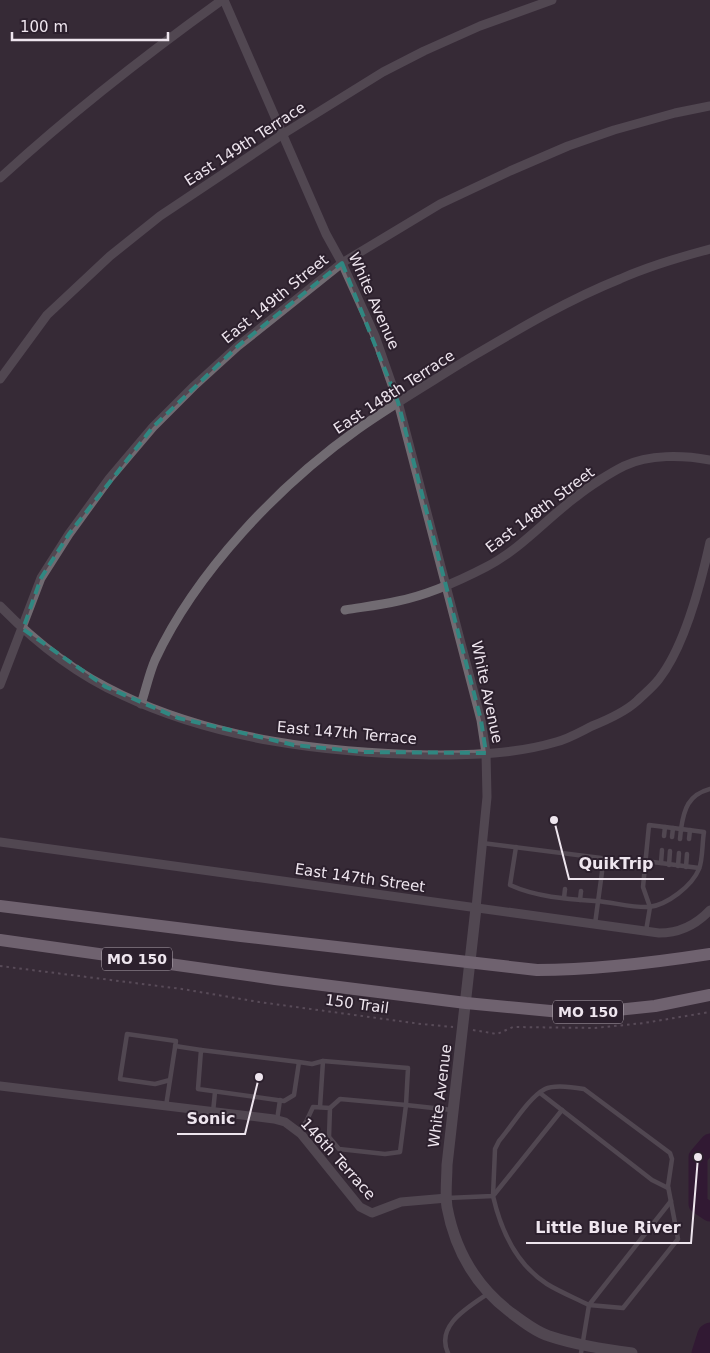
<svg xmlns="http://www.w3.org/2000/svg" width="710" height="1353" viewBox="0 0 710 1353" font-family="'DejaVu Sans',sans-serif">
<rect width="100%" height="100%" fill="#372a37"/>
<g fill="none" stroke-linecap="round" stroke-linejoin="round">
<!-- river -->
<g stroke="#2c052f" stroke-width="19">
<path d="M710 1143 698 1157V1204L710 1212"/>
<path d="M701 1353 707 1334 710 1332"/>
</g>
<!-- path -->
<g stroke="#807480" stroke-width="2" stroke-dasharray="2.5 4" stroke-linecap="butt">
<path d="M0 966 182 989 259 1002 421 1024 453 1027"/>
<path d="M473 1030 497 1034 513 1027 595 1028 644 1023 710 1012"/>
</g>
<!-- service -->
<g stroke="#716b72" stroke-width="4.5">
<path d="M664 836 665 827"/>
<path d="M672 837 673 828"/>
<path d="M689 839 690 830"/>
<path d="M482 843 601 858 602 872 595 924"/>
<path d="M516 847 510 885C536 897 567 899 596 901 612 902 633 908 649 907 667 905 692 886 699 869 703 859 702 843 704 832L681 829 680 839"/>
<path d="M645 861 699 868"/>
<path d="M661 863 662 850"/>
<path d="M669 865 670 851"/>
<path d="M678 866 679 853"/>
<path d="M686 867 687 854"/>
<path d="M564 898 565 889"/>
<path d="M580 900 581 891"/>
<path d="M646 931 650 907 643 887 649 825 681 829C684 809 688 795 710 789"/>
<path d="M175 1046 201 1050"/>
<path d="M299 1062 294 1095 284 1101 198 1089 201 1050 299 1062 312 1064 323 1061 408 1068 406 1105 340 1099 330 1108"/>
<path d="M540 1093 652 1180 668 1188"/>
<path d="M166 1106 176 1041 127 1034 120 1079 155 1084 170 1080"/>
<path d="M320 1107 323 1061"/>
<path d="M562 1110 493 1196C501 1231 516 1264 547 1284 560 1292 575 1298 589 1305L671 1201"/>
<path d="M213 1112 215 1092"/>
<path d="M277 1120 280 1100"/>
<path d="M298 1132 306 1122 313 1107 330 1108 329 1137 339 1149 385 1154 400 1152 406 1105 452 1110"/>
<path d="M447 1198 493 1196 495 1149 499 1141C512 1126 528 1098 545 1089 555 1084 573 1087 584 1089L670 1153 672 1159 668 1186 678 1239 623 1308 589 1305 581 1353"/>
<path d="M448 1353C435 1325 469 1307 489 1293"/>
</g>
<!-- minor -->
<g stroke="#716b72" stroke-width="9">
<path d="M224 0 326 234 342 263 375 336 398 402 481 720 486 753 487 797 476 908"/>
<path d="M0 178C71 113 144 56 222 0"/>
<path d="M0 379 47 315 110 256 160 216 283 134 383 72 424 51 480 26 552 0"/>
<path d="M0 606C35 642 76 674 122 695 217 740 327 753 431 755 473 755 516 754 556 742 568 739 580 732 592 726 607 720 625 712 637 701 644 694 653 687 659 679 685 646 701 583 710 542"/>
<path d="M345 610C363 607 380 605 398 601 428 595 459 581 486 567 521 549 545 520 576 497 588 487 610 473 624 466 649 454 683 455 710 460"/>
<path d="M0 685 41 578 69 534 109 479 153 427 194 386 238 346 342 263 440 204 510 171 568 146 614 130 675 113 710 106"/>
<path d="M141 704C146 689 149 674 155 660 196 572 279 485 358 429 392 405 428 384 463 362 514 332 565 301 620 279 649 266 680 257 710 249"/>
<path d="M0 842 659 933C680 933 696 925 710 910"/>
<path d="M0 1086 274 1119 285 1122 301 1134 360 1207 372 1213 401 1202 447 1198"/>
</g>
<!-- tertiary -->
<path stroke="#716b72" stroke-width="11" d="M476 908 447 1165C447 1178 445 1193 447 1207 455 1250 476 1286 510 1312 522 1321 536 1332 549 1336 576 1345 604 1349 632 1353"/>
<!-- primary -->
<g stroke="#b4a6b4" stroke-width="12">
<path d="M0 906 241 936 537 970C595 970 652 963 710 954"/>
<path d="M0 940 275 979 466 1003 561 1012H598L655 1006 710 995"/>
</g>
</g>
<!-- marked area -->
<path d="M0 0H710V1353H0ZM342 263 398 402 481 720 486 753 363 752 294 745 178 718 106 687 23 629 41 578 69 534 153 427 238 346Z" fill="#372a37" fill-opacity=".55" fill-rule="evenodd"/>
<path fill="none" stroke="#308781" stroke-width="4" stroke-dasharray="10 6" stroke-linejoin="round" d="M342 263 398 402 481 720 486 753 363 752 294 745 178 718 106 687 23 629 41 578 69 534 153 427 238 346Z"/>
<g text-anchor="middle" stroke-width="4" stroke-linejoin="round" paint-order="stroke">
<!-- shield labels -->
<g fill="#2c202d" stroke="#b4aab4" stroke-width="1">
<rect x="102" y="947.5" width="70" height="23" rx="4"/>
<rect x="553" y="1000.5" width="70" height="23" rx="4"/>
</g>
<g font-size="14" font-weight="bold" fill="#eee5ee">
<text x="137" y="964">MO 150</text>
<text x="588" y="1017">MO 150</text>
</g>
<!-- street labels -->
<g font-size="15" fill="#eee5ee" stroke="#2c202d">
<text transform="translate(245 144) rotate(-33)" y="5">East 149th Terrace</text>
<text transform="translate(275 299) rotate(-39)" y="5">East 149th Street</text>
<text transform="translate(374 301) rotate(66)" y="5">White Avenue</text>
<text transform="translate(394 392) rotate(-33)" y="5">East 148th Terrace</text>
<text transform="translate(540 510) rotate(-37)" y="5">East 148th Street</text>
<text transform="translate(487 692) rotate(78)" y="5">White Avenue</text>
<text transform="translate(347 733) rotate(5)" y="5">East 147th Terrace</text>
<text transform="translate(360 878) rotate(8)" y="5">East 147th Street</text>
<text transform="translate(357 1004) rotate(8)" y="5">150 Trail</text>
<text transform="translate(440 1096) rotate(-83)" y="5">White Avenue</text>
<text transform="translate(338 1159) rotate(48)" y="5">146th Terrace</text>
</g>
</g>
<!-- callouts -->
<path fill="none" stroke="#eee5ee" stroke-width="2" d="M554 820L569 879H664M259 1077L245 1134H177M698 1157L691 1243H526"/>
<g fill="#eee5ee" stroke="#2c202d" stroke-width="2">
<circle cx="554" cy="820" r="5"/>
<circle cx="259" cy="1077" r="5"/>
<circle cx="698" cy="1157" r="5"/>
</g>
<g font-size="16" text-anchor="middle" font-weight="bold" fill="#eee5ee" stroke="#2c202d" stroke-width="4" stroke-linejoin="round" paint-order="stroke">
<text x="616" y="869">QuikTrip</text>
<text x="211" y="1124">Sonic</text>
<text x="608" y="1233">Little Blue River</text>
</g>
<!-- scale -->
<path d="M12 32v8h156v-8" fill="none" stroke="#eee5ee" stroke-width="2.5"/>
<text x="20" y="32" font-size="15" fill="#eee5ee" stroke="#2c202d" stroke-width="4" paint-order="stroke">100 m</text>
</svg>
